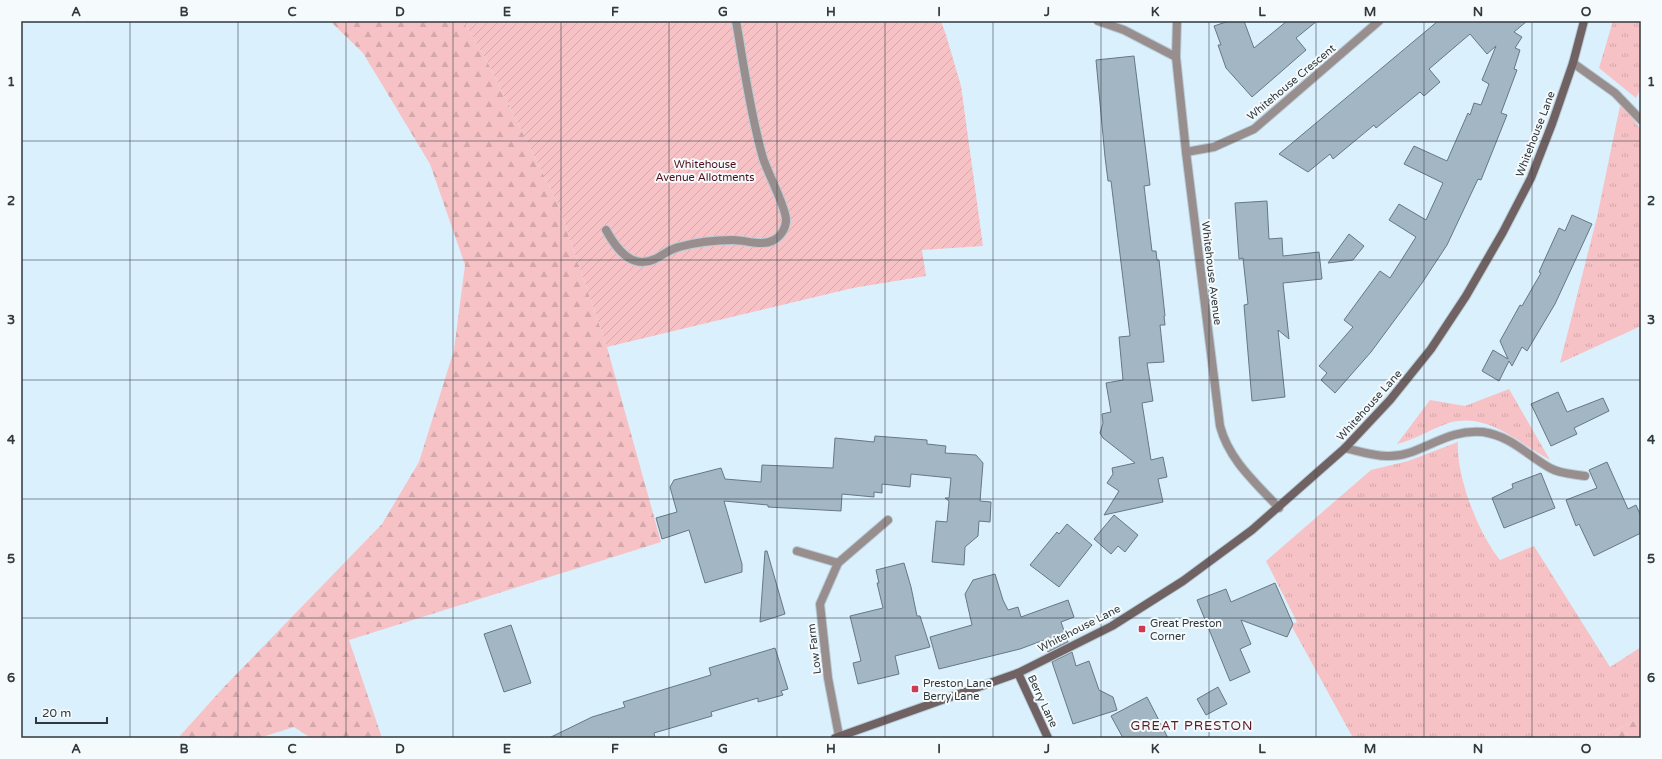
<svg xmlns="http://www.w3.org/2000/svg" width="1662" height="759" viewBox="0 0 1662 759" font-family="'Varela Round',sans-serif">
<defs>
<pattern id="grass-tufts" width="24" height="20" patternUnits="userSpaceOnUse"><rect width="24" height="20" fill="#f7c2c5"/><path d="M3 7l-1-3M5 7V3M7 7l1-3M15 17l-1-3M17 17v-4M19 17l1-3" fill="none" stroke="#d4a7aa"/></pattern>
<pattern id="forest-firs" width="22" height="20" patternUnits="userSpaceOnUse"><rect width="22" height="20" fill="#f7c2c5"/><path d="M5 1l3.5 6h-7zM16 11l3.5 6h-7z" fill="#d4a7aa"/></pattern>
<pattern id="garden-furrows" width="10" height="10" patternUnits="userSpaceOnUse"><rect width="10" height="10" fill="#f7c2c5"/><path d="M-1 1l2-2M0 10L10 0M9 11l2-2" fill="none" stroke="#d4a7aa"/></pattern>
</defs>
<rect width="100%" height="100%" fill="#daf0fc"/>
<!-- grass -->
<g fill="url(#grass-tufts)">
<path d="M1613 21H1641V88L1636 98 1599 68Z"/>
<path d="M1620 106 1628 112 1641 130V326L1560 363 1597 217Z"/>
<path d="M1509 389 1550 460C1518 443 1486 410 1446 424 1429 430 1414 440 1397 444L1430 400 1465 406Z"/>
<path d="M1458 442C1456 476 1478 533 1500 560L1534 546 1610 667 1641 647V717L1601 738H1353L1291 625 1297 622 1266 561 1371 470 1408 461Z"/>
</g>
<!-- forest -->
<g fill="url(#forest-firs)">
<path d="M330 21H463L487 61 557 202 607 347 661 542 349 640 382 738H311L294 727 259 738H178L223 688 382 524 419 462 454 350 465 265 430 164 363 53Z"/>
<path d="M1641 717V738H1601Z"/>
</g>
<!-- garden -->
<path fill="url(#garden-furrows)" d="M463 21H941L946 35 961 86 983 246 922 250 926 276 853 288 607 347 557 202 487 61Z"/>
<!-- building -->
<g fill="#a2b7c3" stroke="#657984">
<path d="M1229 21H1244L1254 48 1287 21H1317L1296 38 1306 50 1252 97 1226 68 1218 45H1221L1214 26Z"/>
<path d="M1438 21H1527L1514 32 1522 37 1515 48 1520 50 1514 69 1517 70 1501 113 1507 115 1481 180 1478 179 1447 245 1422 283 1371 352 1335 393 1321 380 1327 373 1319 366 1353 327 1344 320 1380 271 1390 278 1416 237 1389 220 1399 204 1426 220 1443 183 1404 164 1414 146 1447 161 1468 113 1470 115 1474 103 1481 105 1489 84 1482 80 1496 46 1487 54 1470 34 1429 69 1440 82 1424 96 1420 92 1376 128 1374 125 1333 159 1330 154 1308 172 1279 154Z"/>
<path d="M1134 56 1150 185 1144 186 1152 251H1156L1157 260H1159L1165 316H1164L1165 325H1160L1164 362 1147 363 1153 401 1142 403 1151 460 1163 457 1167 477 1158 479 1163 502 1104 515 1119 491 1107 483 1113 474 1112 468 1135 463 1103 438 1100 433 1103 423 1102 414 1111 412 1106 383 1123 380 1119 337 1130 336 1111 181H1108L1105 157 1096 60Z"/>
<path d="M1267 201 1269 239 1282 238 1283 256 1319 252 1322 279 1283 283 1289 339 1278 330 1285 397 1252 401 1244 305 1248 304 1243 258 1239 259 1235 203Z"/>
<path d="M1572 215 1592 224 1555 304 1527 351 1522 347 1512 366 1509 361 1499 381 1482 371 1493 350 1508 359 1500 341 1520 305 1522 306 1541 273 1539 272 1559 228 1565 231Z"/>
<path d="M1349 234 1364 246 1353 260 1328 263Z"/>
<path d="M1558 392 1567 412 1603 398 1609 411 1574 428 1577 434 1551 446 1531 404Z"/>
<path d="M875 436 927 440V444L946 446 945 453 976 455 983 463 980 501 991 502 990 522 979 521 978 536 965 547 964 565 932 562 936 521 947 522 949 501 945 498H949L951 478 911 474 910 487 882 484V493L874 492V497L842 494 841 511 768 507V505L724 501 742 564V572L705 583 689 530 662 539 656 518 677 512 670 487 674 480 721 468 725 479 761 482 762 465 833 468 835 438 874 442Z"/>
<path d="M1607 462 1628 509 1636 505 1641 516V533L1594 556 1579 524 1576 526 1566 500 1597 488 1589 470Z"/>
<path d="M1541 473 1555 508 1504 528 1492 498 1513 488 1512 484Z"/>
<path d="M1114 515 1138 535 1125 552 1118 546 1111 554 1094 539Z"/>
<path d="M1067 524 1092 545 1059 587 1030 565 1057 532 1059 534Z"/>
<path d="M765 551H767L785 614 760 622Z"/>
<path d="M904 563 911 587 917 616H920L930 647 895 656 899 674 858 684 853 663 861 661 850 616 883 608 877 583H879L876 570Z"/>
<path d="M995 574 1003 600 1008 610 1018 607 1021 617 1068 600 1074 617 1061 622 1068 642 1048 652 1044 640 1020 649 939 669 930 637 972 625 965 594 973 580Z"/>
<path d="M1275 583 1293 624 1287 637 1241 620 1251 644 1240 649 1250 672 1230 681 1197 600 1226 589 1231 602Z"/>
<path d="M511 625 531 683 504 692 484 634Z"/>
<path d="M775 648 788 689 781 691 783 695 758 702V698L711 712 712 716 654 733 655 738H549L592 717 625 707 623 702 711 675 709 668Z"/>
<path d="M1072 652 1076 666 1089 661 1099 690 1113 697 1117 710 1073 724 1052 662Z"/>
<path d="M1218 687 1227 704 1206 715 1197 699Z"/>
<path d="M1147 697 1168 738H1123L1111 716Z"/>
</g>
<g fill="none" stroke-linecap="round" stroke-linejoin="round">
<defs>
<g id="lane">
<path d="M1098 21 1124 30 1176 57"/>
<path d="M606 230C616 248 631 270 655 259 663 255 670 249 679 247 697 242 715 240 733 240 747 240 762 247 774 240 781 236 786 228 786 220 786 207 768 174 763 158 750 113 744 66 736 21"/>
</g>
<g id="street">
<path d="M1177 21 1176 57 1186 152 1220 426C1229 460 1255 482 1279 508"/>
<path d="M1573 63 1615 93 1641 120"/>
<path d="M1186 152 1214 147 1254 129 1379 21"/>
<path d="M1345 448C1358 451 1373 456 1387 456 1419 458 1444 428 1483 432 1511 436 1527 455 1550 468 1560 474 1574 474 1585 476"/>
<path d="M797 551 838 563"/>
<path d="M839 736 828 678 820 604 838 563 888 520"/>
</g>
<g id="secondary">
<path d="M1018 673 1048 738"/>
<path d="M835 738 1018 673 1112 626 1183 581 1252 530 1345 448 1390 400 1431 349 1466 296 1503 232 1531 178 1552 124 1573 63 1584 21"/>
</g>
</defs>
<!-- lane casing -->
<use href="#lane" stroke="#b8cbd6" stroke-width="10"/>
<!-- street casing -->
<use href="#street" stroke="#b8cbd6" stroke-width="10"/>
<!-- secondary casing -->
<use href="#secondary" stroke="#b8cbd6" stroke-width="10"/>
<!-- lane -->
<use href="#lane" stroke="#988e8e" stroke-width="8"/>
<!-- street -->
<use href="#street" stroke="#988e8e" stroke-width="8"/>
<!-- secondary -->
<use href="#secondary" stroke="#706162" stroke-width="8"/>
</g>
<!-- grid -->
<path fill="none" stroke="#31393e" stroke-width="1" stroke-opacity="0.55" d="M130 21V738M238 21V738M346 21V738M453 21V738M561 21V738M669 21V738M777 21V738M885 21V738M993 21V738M1101 21V738M1209 21V738M1316 21V738M1424 21V738M1532 21V738M21 141H1641M21 260H1641M21 380H1641M21 499H1641M21 618H1641"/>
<!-- markers -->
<g fill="#cb3b54" stroke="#f5fafc" stroke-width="1.5">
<rect x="1138" y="625" width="8" height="8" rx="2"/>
<rect x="911" y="685" width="8" height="8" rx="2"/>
</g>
<g text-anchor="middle" stroke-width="4" stroke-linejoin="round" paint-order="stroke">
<!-- street labels -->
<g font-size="11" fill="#31393e" stroke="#f5fafc">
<text transform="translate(1291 82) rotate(-40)" y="4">Whitehouse Crescent</text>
<text transform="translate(1535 134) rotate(-69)" y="4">Whitehouse Lane</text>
<text transform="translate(1212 273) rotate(83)" y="4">Whitehouse Avenue</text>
<text transform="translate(1369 405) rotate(-48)" y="4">Whitehouse Lane</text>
<text transform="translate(1079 628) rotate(-27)" y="4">Whitehouse Lane</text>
<text transform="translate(814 649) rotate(-97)" y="4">Low Farm</text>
<text transform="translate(1043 701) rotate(65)" y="4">Berry Lane</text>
</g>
<!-- park labels -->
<g font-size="11" fill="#4e0f1a" stroke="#f5fafc">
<text x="705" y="168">Whitehouse<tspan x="705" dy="13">Avenue Allotments</tspan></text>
</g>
<!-- poi labels -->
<g font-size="11" fill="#31393e" stroke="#f5fafc" text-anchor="start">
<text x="1150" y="627">Great Preston<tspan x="1150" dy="13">Corner</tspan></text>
<text x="923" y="687">Preston Lane<tspan x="923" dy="13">Berry Lane</tspan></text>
</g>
<!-- quarter labels -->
<g font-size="13" letter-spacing="1" fill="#5f1a25" stroke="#f5fafc">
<text x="1192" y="730">GREAT PRESTON</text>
</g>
</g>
<!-- border -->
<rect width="1662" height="759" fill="none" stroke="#f5fafc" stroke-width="44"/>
<!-- scale -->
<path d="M36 717v6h71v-6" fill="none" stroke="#31393e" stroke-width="2"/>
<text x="42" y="717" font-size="12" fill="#31393e" stroke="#f5fafc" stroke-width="3" paint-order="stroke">20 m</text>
<rect x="22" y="22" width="1618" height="715" fill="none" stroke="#31393e" stroke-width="1.5"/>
<g font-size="13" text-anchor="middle" font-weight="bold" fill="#31393e">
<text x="76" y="16">A</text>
<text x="184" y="16">B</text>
<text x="292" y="16">C</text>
<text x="400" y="16">D</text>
<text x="507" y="16">E</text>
<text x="615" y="16">F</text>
<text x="723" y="16">G</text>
<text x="831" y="16">H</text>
<text x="939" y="16">I</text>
<text x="1047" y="16">J</text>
<text x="1155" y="16">K</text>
<text x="1262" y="16">L</text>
<text x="1370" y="16">M</text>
<text x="1478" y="16">N</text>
<text x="1586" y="16">O</text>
<text x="11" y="86">1</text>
<text x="1651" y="86">1</text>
<text x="11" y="205">2</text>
<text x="1651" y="205">2</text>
<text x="11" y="324">3</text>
<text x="1651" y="324">3</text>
<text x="11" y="444">4</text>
<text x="1651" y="444">4</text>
<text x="11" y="563">5</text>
<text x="1651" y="563">5</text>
<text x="11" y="682">6</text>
<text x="1651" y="682">6</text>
<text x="76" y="753">A</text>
<text x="184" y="753">B</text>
<text x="292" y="753">C</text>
<text x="400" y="753">D</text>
<text x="507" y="753">E</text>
<text x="615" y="753">F</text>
<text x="723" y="753">G</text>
<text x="831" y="753">H</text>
<text x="939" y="753">I</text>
<text x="1047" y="753">J</text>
<text x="1155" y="753">K</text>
<text x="1262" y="753">L</text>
<text x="1370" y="753">M</text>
<text x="1478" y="753">N</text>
<text x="1586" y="753">O</text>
</g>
</svg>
